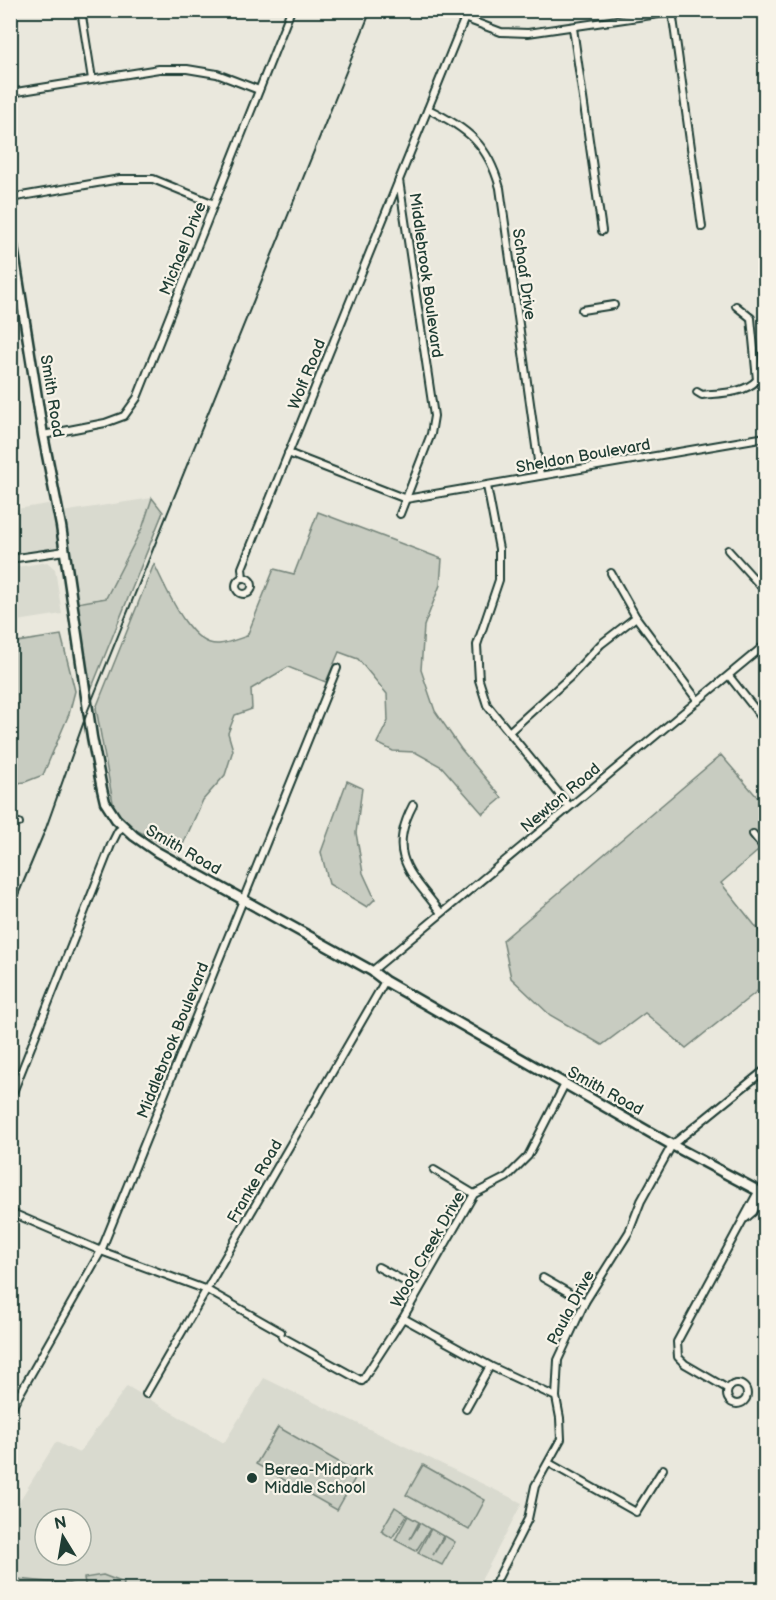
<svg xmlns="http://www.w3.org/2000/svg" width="776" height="1600" viewBox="0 0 776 1600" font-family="'Balsamiq Sans',sans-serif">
<rect width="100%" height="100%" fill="#eae8dd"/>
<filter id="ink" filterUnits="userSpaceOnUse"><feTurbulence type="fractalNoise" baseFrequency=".0167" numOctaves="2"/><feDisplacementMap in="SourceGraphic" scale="12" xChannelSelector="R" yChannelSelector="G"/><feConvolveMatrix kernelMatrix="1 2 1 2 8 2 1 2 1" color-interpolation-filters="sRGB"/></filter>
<g filter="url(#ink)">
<!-- built -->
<g fill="#d9dacf" fill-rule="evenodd">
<path d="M152 498 143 526 105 598 71 604 61 548 11 556V510L60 502 62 512Z"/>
<path d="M47 562 55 569 62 614 11 622V568Z"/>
<path d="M264 1378 522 1503 476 1590 11 1589 10 1516 56 1442 79 1453 127 1386 224 1443ZM45 1519H81V1555H45Z"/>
</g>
<!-- green -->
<g fill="#c8ccc1" stroke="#74847a" stroke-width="1.5">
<path d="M152 498 163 512 90 692 77 603 106 598 143 526Z"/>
<path d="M318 512 442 559 440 585 424 626 421 670 435 711 461 749 502 798 483 814 442 767 415 752 393 751 377 743 388 721 387 694 358 659 339 652 326 682 288 667 251 689 252 709 235 715 228 733 233 750 225 775 203 800 179 853 121 822 114 808 96 708 154 564C166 587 189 647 219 644 228 643 238 639 247 636L274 569 294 574Z"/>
<path d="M61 635 75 691 69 714 43 775 25 782 11 784V643Z"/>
<path d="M721 755 758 798 765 797V845L721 883 765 938V985L686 1048 645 1013 602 1045 550 1015 511 978 503 940Z"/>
<path d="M347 781 362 788 356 833 363 873 375 899 367 907 329 884 321 852Z"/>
<path d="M278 1427 358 1473 337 1510 256 1464Z"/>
<path d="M423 1465 485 1500 469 1530 406 1495Z"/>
<path d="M395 1507 407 1515 392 1538 381 1531Z"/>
<path d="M408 1516 419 1522 410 1539 420 1523 430 1529 416 1551 395 1540Z"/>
<path d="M431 1529 443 1536 433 1555 445 1536 455 1542 442 1565 418 1553Z"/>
<path d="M11 1567 17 1579 69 1584 75 1586 77 1589H11Z"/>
<path d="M103 1575 124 1583 123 1589H86L84 1578Z"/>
<path d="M550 1580 568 1589H534Z"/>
</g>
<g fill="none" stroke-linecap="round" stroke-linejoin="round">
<defs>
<g id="minor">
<path d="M81 10 92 79"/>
<path d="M672 11 702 227"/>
<path d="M464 18 501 32 528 33 686 10"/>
<path d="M573 28 602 231"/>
<path d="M10 93 159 69H187L217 74 259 90"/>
<path d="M428 109C467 128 488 144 500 188L540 475"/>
<path d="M10 198 120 179H153L214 204"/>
<path d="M582 310 614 305"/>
<path d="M697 392 702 395C720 393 744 394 757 380L751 318 736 306"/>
<path d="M43 435 105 423 124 416 137 398 291 10"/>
<path d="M288 453 406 499 766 437"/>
<path d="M487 486 499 549V580L477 645 479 680 487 705 569 806"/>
<path d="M400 514 431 434 434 416 399 180 468 10"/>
<path d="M728 550 766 592"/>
<path d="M10 559 65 551"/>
<path d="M611 573 636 617 698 701"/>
<circle cx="244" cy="586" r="8"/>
<path d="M243 578 242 568 399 180"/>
<path d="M729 676 766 723"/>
<path d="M509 732 570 677 601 644 636 617"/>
<path d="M413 805C386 856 411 873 441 913"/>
<path d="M10 824 19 823"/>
<path d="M753 834 766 850"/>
<path d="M372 971 766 644"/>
<path d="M10 1100 111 845 118 831 123 827"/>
<path d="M434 1170 474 1194"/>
<path d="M10 1212 101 1251 207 1290 281 1332"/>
<path d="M746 1218 753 1212 763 1194"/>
<path d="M378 1267 419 1289"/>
<path d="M543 1278 585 1302"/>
<path d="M403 1318 490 1366 556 1397"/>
<path d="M282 1337 362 1381 403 1318 474 1194 507 1177 528 1156 565 1084"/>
<circle cx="737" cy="1394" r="10"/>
<path d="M728 1389 685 1364 678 1357 677 1342 758 1192"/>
<path d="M146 1394 385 981"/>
<path d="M466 1409 490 1366"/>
<path d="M10 1411 101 1251 337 668"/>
<path d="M549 1463 636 1512 663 1469"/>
<path d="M492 1590 528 1519 535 1486 561 1439 560 1418 556 1397 558 1360 585 1302 629 1232 641 1201 672 1145 766 1069"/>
</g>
<path id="major" d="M10 228 43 435 61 526 92 737 102 789 105 802 116 819 134 836 157 852 372 971 385 981 672 1145 766 1195"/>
</defs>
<!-- minor casing -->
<use href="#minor" stroke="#1f3d34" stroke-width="10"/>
<!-- major casing -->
<use href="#major" stroke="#1f3d34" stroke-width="13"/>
<!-- minor -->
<use href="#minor" stroke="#f7f3e8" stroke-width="6"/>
<!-- major -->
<use href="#major" stroke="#f7f3e8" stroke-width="8"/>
<!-- rail -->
<path stroke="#1f3d34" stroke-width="2" d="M10 914 46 828 88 710 371 10"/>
</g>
</g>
<!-- markers -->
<circle fill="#1f3d34" stroke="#f7f3e8" stroke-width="2" cx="252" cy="1478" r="6"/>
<g text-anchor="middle" stroke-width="4.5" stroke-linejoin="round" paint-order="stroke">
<!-- street labels -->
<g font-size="16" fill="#1f3d34" stroke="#f7f3e8">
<text transform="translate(182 248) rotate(-68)" y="6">Michael Drive</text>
<text transform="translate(525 274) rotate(82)" y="6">Schaaf Drive</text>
<text transform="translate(427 275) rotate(82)" y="6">Middlebrook Boulevard</text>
<text transform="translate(306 374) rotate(-68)" y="6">Wolf Road</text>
<text transform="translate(53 396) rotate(81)" y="6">Smith Road</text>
<text transform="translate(583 455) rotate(-10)" y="6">Sheldon Boulevard</text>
<text transform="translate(560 797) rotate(-40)" y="6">Newton Road</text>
<text transform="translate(184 849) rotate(30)" y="6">Smith Road</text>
<text transform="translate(172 1040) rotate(-68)" y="6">Middlebrook Boulevard</text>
<text transform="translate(606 1090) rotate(29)" y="6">Smith Road</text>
<text transform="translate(254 1181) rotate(-60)" y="6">Franke Road</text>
<text transform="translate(427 1249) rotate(-60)" y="6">Wood Creek Drive</text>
<text transform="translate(570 1307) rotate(-62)" y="6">Paula Drive</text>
</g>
<!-- poi labels -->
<g font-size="16" fill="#1f3d34" stroke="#f7f3e8" text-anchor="start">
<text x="264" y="1475">Berea-Midpark<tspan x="264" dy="18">Middle School</tspan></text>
</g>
</g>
<!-- margin -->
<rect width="776" height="1600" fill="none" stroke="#f7f3e8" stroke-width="36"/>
<rect x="18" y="18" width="740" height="1564" fill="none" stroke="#1f3d34" stroke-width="2" filter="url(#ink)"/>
<!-- north arrow -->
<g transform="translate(63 1537) rotate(349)"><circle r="28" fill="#f7f3e8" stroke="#a1aaa0" stroke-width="1.5"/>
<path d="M0-4.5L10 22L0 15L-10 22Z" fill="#1f3d34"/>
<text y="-9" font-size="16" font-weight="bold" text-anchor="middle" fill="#1f3d34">N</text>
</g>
</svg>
